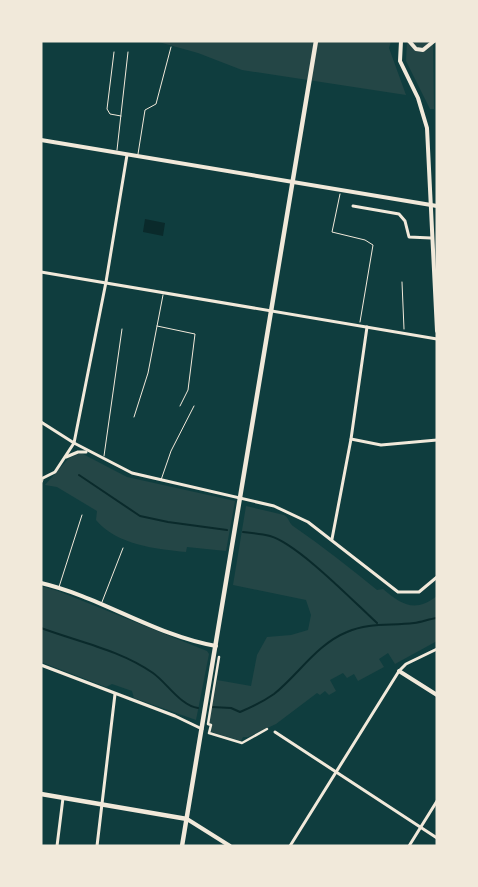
<svg xmlns="http://www.w3.org/2000/svg" width="478" height="887" viewBox="0 0 478 887" font-family="'Source Sans 3',sans-serif">
<rect width="100%" height="100%" fill="#0f3d3e"/>
<!-- green -->
<g fill="#244646">
<path d="M155 41H391L389 48 406 95 242 70 198 53Z"/>
<path d="M407 41H433L434 109H430L406 61Z"/>
<path d="M81 453 127 477 235 501 226 551 187 547 186 552C156 549 117 545 96 520L97 511 57 487 45 485 69 458Z"/>
<path d="M246 506 284 515C289 518 289 523 293 526 322 546 350 568 377 590L383 589C402 605 415 613 437 596V641L395 664 388 653 379 659 384 667 358 681 354 674 347 678 343 673 330 680 336 691 329 695 325 691 320 695 317 693 276 724 248 737H243L241 741 211 732 212 724 209 723 217 680 251 686 257 655 267 637 291 635 308 630 311 615 306 600 233 585Z"/>
<path d="M41 586 58 591 207 651 209 654 196 720 134 698 132 691 112 684 106 687 41 662Z"/>
</g>
<!-- water -->
<path fill="#0a2a2b" d="M145 219 165 223 163 236 143 232Z"/>
<g fill="none" stroke-linecap="round" stroke-linejoin="round">
<!-- stream -->
<g stroke="#0a2a2b" stroke-width="2">
<path d="M79 475 140 516 168 522 227 530"/>
<path d="M243 532C252 533 261 534 270 536 298 544 353 601 377 623"/>
<path d="M41 628C79 642 120 650 153 673 167 683 181 706 198 708"/>
<path d="M212 707 231 708 240 712C252 707 264 701 274 694 298 675 317 644 347 632 369 622 391 626 414 623 422 622 429 619 437 618"/>
</g>
<!-- path -->
<g stroke="#f1e9da" stroke-width="1">
<path d="M340 194 332 232 365 240 373 245 360 322"/>
<path d="M402 282 404 329"/>
</g>
<!-- service -->
<g stroke="#f1e9da" stroke-width="1">
<path d="M114 52 107 109 110 114 121 116"/>
<path d="M117 150 128 52"/>
<path d="M138 154 145 110 156 104 171 47"/>
<path d="M157 326 195 334 188 390 180 406"/>
<path d="M134 417 148 373 163 295"/>
<path d="M104 456 122 329"/>
<path d="M161 480 171 451 194 406"/>
<path d="M41 484 43 480"/>
<path d="M59 587 82 515"/>
<path d="M102 602 123 548"/>
</g>
<!-- pedestrian -->
<path stroke="#f1e9da" stroke-width="2.5" d="M219 657 208 724 211 725 209 733 242 743 267 729"/>
<!-- minor -->
<g stroke="#f1e9da" stroke-width="3">
<path d="M353 206 399 214 405 221 409 237 431 238"/>
<path d="M41 272 437 339"/>
<path d="M41 422 74 443 106 282 127 155"/>
<path d="M351 439 381 445 437 440"/>
<path d="M66 457 78 452H86"/>
<path d="M41 479 55 472 74 443 132 473 274 506 308 522 398 592H419L437 577"/>
<path d="M332 539 351 439 367 327"/>
<path d="M41 665 175 716 202 729"/>
<path d="M275 732 437 838"/>
<path d="M57 846 63 798"/>
<path d="M97 846 115 694"/>
<path d="M290 846 399 671 406 664 437 649"/>
<path d="M409 846 437 801"/>
</g>
<!-- tertiary -->
<g stroke="#f1e9da" stroke-width="4">
<path d="M401 41 400 61 418 98 427 128 437 331"/>
<path d="M409 41 416 49 423 50 434 41"/>
<path d="M41 140 437 206"/>
<path d="M41 583C101 597 154 635 216 646"/>
<path d="M399 671 437 695"/>
<path d="M187 819 230 846"/>
</g>
<!-- secondary -->
<g stroke="#f1e9da" stroke-width="4.5">
<path d="M41 794 187 819"/>
<path d="M182 846 316 41"/>
</g>
</g>
<!-- border -->
<rect width="478" height="887" fill="none" stroke="#f1e9da" stroke-width="85"/>
</svg>
